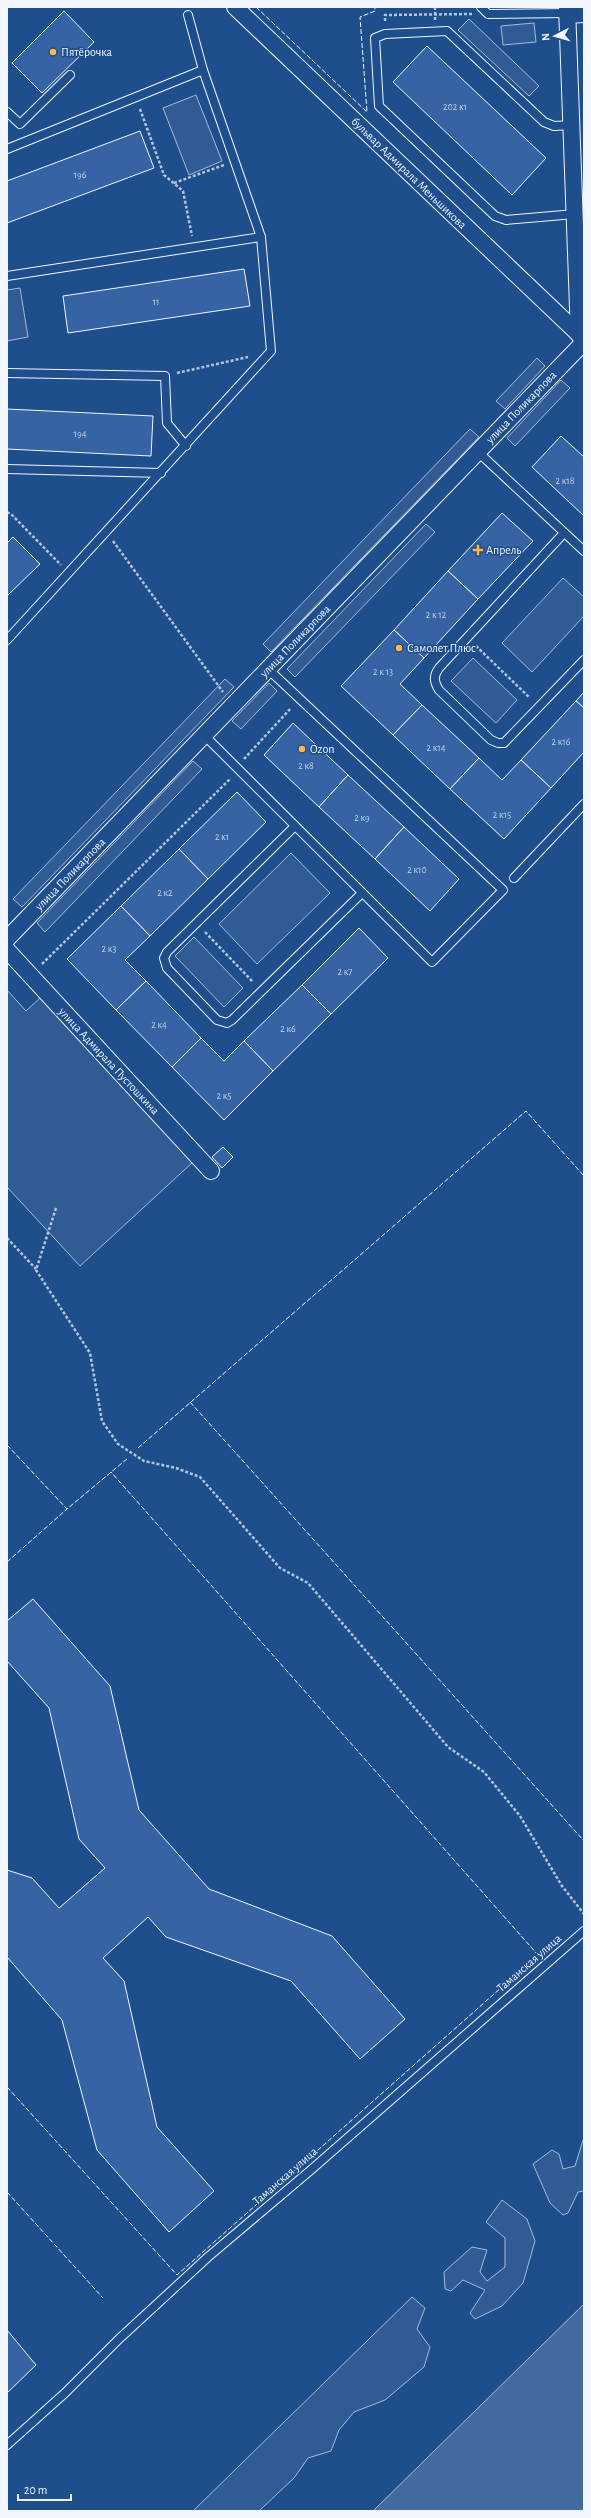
<svg xmlns="http://www.w3.org/2000/svg" width="591" height="2518" viewBox="0 0 591 2518" font-family="'Alegreya Sans',sans-serif">
<rect width="100%" height="100%" fill="#1f4e8c"/>
<!-- built -->
<g fill="#305b95" stroke="#a8bbd7">
<path d="M469 19 539 86 529 96 458 30Z"/>
<path d="M534 23 536 42 503 45 501 26Z"/>
<path d="M196 95 222 161 189 175 163 108Z"/>
<path d="M20 288 28 337 7 341V290Z"/>
<path d="M537 358 545 366 505 409 496 401Z"/>
<path d="M561 380 570 388 515 446 507 438Z"/>
<path d="M470 429 479 437 271 652 263 644Z"/>
<path d="M426 524 435 532 295 677 287 669Z"/>
<path d="M563 578 584 597V616L532 672 502 643Z"/>
<path d="M473 658 517 700 496 723 451 681Z"/>
<path d="M225 679 234 687 22 907 13 899Z"/>
<path d="M269 683 277 691 241 729 232 721Z"/>
<path d="M193 761 202 769 45 932 37 923Z"/>
<path d="M291 853 330 893 257 964 219 924Z"/>
<path d="M194 937 243 988 224 1007 175 956Z"/>
<path d="M7 990 26 1011 41 997 193 1162 80 1266 7 1187Z"/>
<path d="M584 2137V2191L578 2192 568 2213 563 2215 550 2203 533 2164 552 2150 559 2154 563 2169 575 2166Z"/>
<path d="M502 2200 527 2219 535 2241 523 2283 502 2306 475 2319 470 2313 485 2290 463 2280 451 2291 445 2289 444 2272 472 2247 487 2250 480 2272 487 2281 505 2267V2238L486 2222Z"/>
<path d="M412 2297 425 2308 417 2329 430 2347 424 2367 385 2400 354 2412 339 2430 331 2451 308 2458 294 2478 259 2511H193Z"/>
</g>
<!-- water -->
<path fill="#446ba0" stroke="#a8bbd7" d="M584 2304V2511H373Z"/>
<!-- building -->
<g fill="#3563a3" stroke="#f2f6ff">
<path d="M64 11 94 42 42 93 12 63Z"/>
<path d="M427 46 546 158 512 195 393 82Z"/>
<path d="M140 131 154 168 7 223V181Z"/>
<path d="M244 269 250 306 68 333 63 296Z"/>
<path d="M7 409 153 416 151 456 7 449Z"/>
<path d="M561 436 584 457V516L532 467Z"/>
<path d="M502 513 533 541 478 599 448 571Z"/>
<path d="M13 537 40 564 7 596V543Z"/>
<path d="M448 571 478 599 424 658 394 630Z"/>
<path d="M394 630 424 658 400 684 422 705 393 735 341 686Z"/>
<path d="M584 692V708L576 701Z"/>
<path d="M576 701 584 708V752L551 788 521 760Z"/>
<path d="M422 705 479 758 450 789 393 735Z"/>
<path d="M293 723 348 775 319 807 264 755Z"/>
<path d="M479 758 502 780 521 760 551 788 504 839 450 789Z"/>
<path d="M348 775 404 827 375 859 319 807Z"/>
<path d="M237 792 266 822 208 879 179 849Z"/>
<path d="M404 827 459 879 430 911 375 859Z"/>
<path d="M179 849 208 879 150 936 121 906Z"/>
<path d="M121 906 150 936 125 960 146 981 116 1010 67 959Z"/>
<path d="M359 928 388 958 331 1014 302 985Z"/>
<path d="M146 981 201 1038 172 1067 116 1010Z"/>
<path d="M302 985 331 1014 273 1071 244 1041Z"/>
<path d="M201 1038 224 1061 244 1041 273 1071 224 1120 172 1067Z"/>
<path d="M223 1147 233 1157 222 1168 212 1157Z"/>
<path d="M33 1599 110 1686 139 1810 209 1889 332 1936 405 2019 360 2059 291 1981 166 1937 148 1917 103 1958 124 1981 157 2127 214 2191 169 2232 97 2150 62 2020 7 1957V1870L32 1878 59 1908 105 1868 79 1839 49 1708 7 1661V1621Z"/>
<path d="M7 2330 36 2365 7 2393Z"/>
</g>
<g fill="none" stroke-linecap="round" stroke-linejoin="round">
<defs>
<g id="service">
<path d="M481 7 488 14 568 13"/>
<path d="M188 15 203 70"/>
<path d="M7 112 20 124 70 75"/>
<path d="M572 125 554 126 544 122 447 31 385 34 375 38 379 106 495 216 506 220 575 214"/>
<path d="M7 149 203 70 261 237 7 276"/>
<path d="M7 373 165 376 167 423 186 446"/>
<path d="M478 452 584 551"/>
<path d="M7 469 161 473"/>
<path d="M564 533 439 668C433 676 434 682 439 690L491 740 498 743H504L584 660"/>
<path d="M7 640 271 351 261 237"/>
<path d="M204 735 432 962 503 890 268 669"/>
<path d="M295 826 167 952 164 958 167 968 217 1020 227 1023 232 1020 362 893"/>
<path d="M514 878 584 804"/>
<path d="M7 2445 65 2393 119 2339 208 2257 312 2169 584 1931"/>
</g>
<g id="minor">
<path d="M235 7 584 339"/>
<path d="M567 7 579 335"/>
<path d="M568 15 584 14"/>
<path d="M7 939 584 342"/>
<path d="M7 950 211 1171"/>
</g>
</defs>
<!-- service casing -->
<use href="#service" stroke="#f2f6ff" stroke-width="10"/>
<!-- minor casing -->
<use href="#minor" stroke="#f2f6ff" stroke-width="18"/>
<!-- path -->
<g stroke="#b3c4dc" stroke-width="2.5" stroke-dasharray="3 2" stroke-linecap="butt">
<path d="M435 7V20"/>
<path d="M385 21V15L472 14"/>
<path d="M140 109 164 175 183 191 192 236"/>
<path d="M174 183 224 165"/>
<path d="M177 373 248 357"/>
<path d="M7 512 12 515 61 565"/>
<path d="M113 541 223 692"/>
<path d="M476 646 530 698"/>
<path d="M244 759 291 708"/>
<path d="M205 932 253 982"/>
<path d="M42 964 231 778"/>
<path d="M56 1208 36 1270 90 1353 102 1421 118 1444 144 1461 176 1468 200 1477 280 1568 308 1583 448 1747 484 1772 520 1816 562 1886 584 1914"/>
<path d="M7 1238 36 1269"/>
</g>
<!-- service -->
<use href="#service" stroke="#1f4e8c" stroke-width="8"/>
<!-- minor -->
<use href="#minor" stroke="#1f4e8c" stroke-width="16"/>
<!-- fence -->
<g stroke="#f2f6ff" stroke-width="1" stroke-dasharray="5 2" stroke-linecap="butt">
<path d="M256 7 367 112 360 17 375 11V7"/>
<path d="M190 1402 584 1841"/>
<path d="M7 1445 67 1509 128 1458"/>
<path d="M138 1448 526 1111 584 1176"/>
<path d="M7 1562 67 1509"/>
<path d="M7 2087 177 2275 538 1955 111 1472"/>
<path d="M7 2192 103 2298"/>
</g>
</g>
<!-- markers -->
<g fill="#ffb74d" stroke="#1f4e8c" stroke-width="1.5">
<circle cx="53" cy="52" r="4"/>
<path d="M476 544h4v4h4v4h-4v4h-4v-4h-4v-4h4z"/>
<circle cx="399" cy="648" r="4"/>
<circle cx="302" cy="749" r="4"/>
</g>
<g text-anchor="middle" stroke-width="3" stroke-linejoin="round" paint-order="stroke">
<!-- number labels -->
<g font-size="10" fill="#c3d1e8">
<text x="455" y="110">202 к1</text>
<text x="80" y="178">196</text>
<text x="156" y="305">11</text>
<text x="80" y="437">194</text>
<text x="565" y="484">2 к18</text>
<text x="436" y="618">2 к 12</text>
<text x="383" y="675">2 к 13</text>
<text x="561" y="745">2 к16</text>
<text x="436" y="751">2 к14</text>
<text x="306" y="769">2 к8</text>
<text x="502" y="818">2 к15</text>
<text x="362" y="821">2 к9</text>
<text x="222" y="840">2 к1</text>
<text x="417" y="873">2 к10</text>
<text x="165" y="896">2 к2</text>
<text x="109" y="952">2 к3</text>
<text x="345" y="975">2 к7</text>
<text x="159" y="1028">2 к4</text>
<text x="288" y="1032">2 к6</text>
<text x="224" y="1099">2 к5</text>
</g>
<!-- poi labels -->
<g font-size="12" fill="#f2f6ff" stroke="#1f4e8c" text-anchor="start">
<text x="61" y="56">Пятёрочка</text>
<text x="486" y="554">Апрель</text>
<text x="407" y="652">Самолет Плюс</text>
<text x="310" y="753">Ozon</text>
</g>
<!-- street labels -->
<g font-size="12" fill="#f2f6ff" stroke="#1f4e8c">
<text transform="translate(409 173) rotate(44)" y="4">бульвар Адмирала Меньшикова</text>
<text transform="translate(521 407) rotate(-46)" y="4">улица Поликарпова</text>
<text transform="translate(295 641) rotate(-46)" y="4">улица Поликарпова</text>
<text transform="translate(70 874) rotate(-46)" y="4">улица Поликарпова</text>
<text transform="translate(109 1061) rotate(47)" y="4">улица Адмирала Пустошкина</text>
<text transform="translate(529 1963) rotate(-41)" y="4">Таманская улица</text>
<text transform="translate(285 2176) rotate(-41)" y="4">Таманская улица</text>
</g>
</g>
<!-- border -->
<rect width="591" height="2518" fill="none" stroke="#f2f6ff" stroke-width="16"/>
<!-- north arrow -->
<g transform="translate(555 36) rotate(264)" stroke="#1f4e8c" stroke-width="3" paint-order="stroke">
<path d="M0-3L7 15L0 10L-7 15Z" fill="#f2f6ff"/>
<text y="-6" font-size="11" font-weight="bold" text-anchor="middle" fill="#f2f6ff">N</text>
</g>
<!-- scale -->
<path d="M18 2494v6h53v-6" fill="none" stroke="#f2f6ff" stroke-width="2"/>
<text x="24" y="2494" font-size="12" fill="#f2f6ff" stroke="#1f4e8c" stroke-width="3" paint-order="stroke">20 m</text>
</svg>
